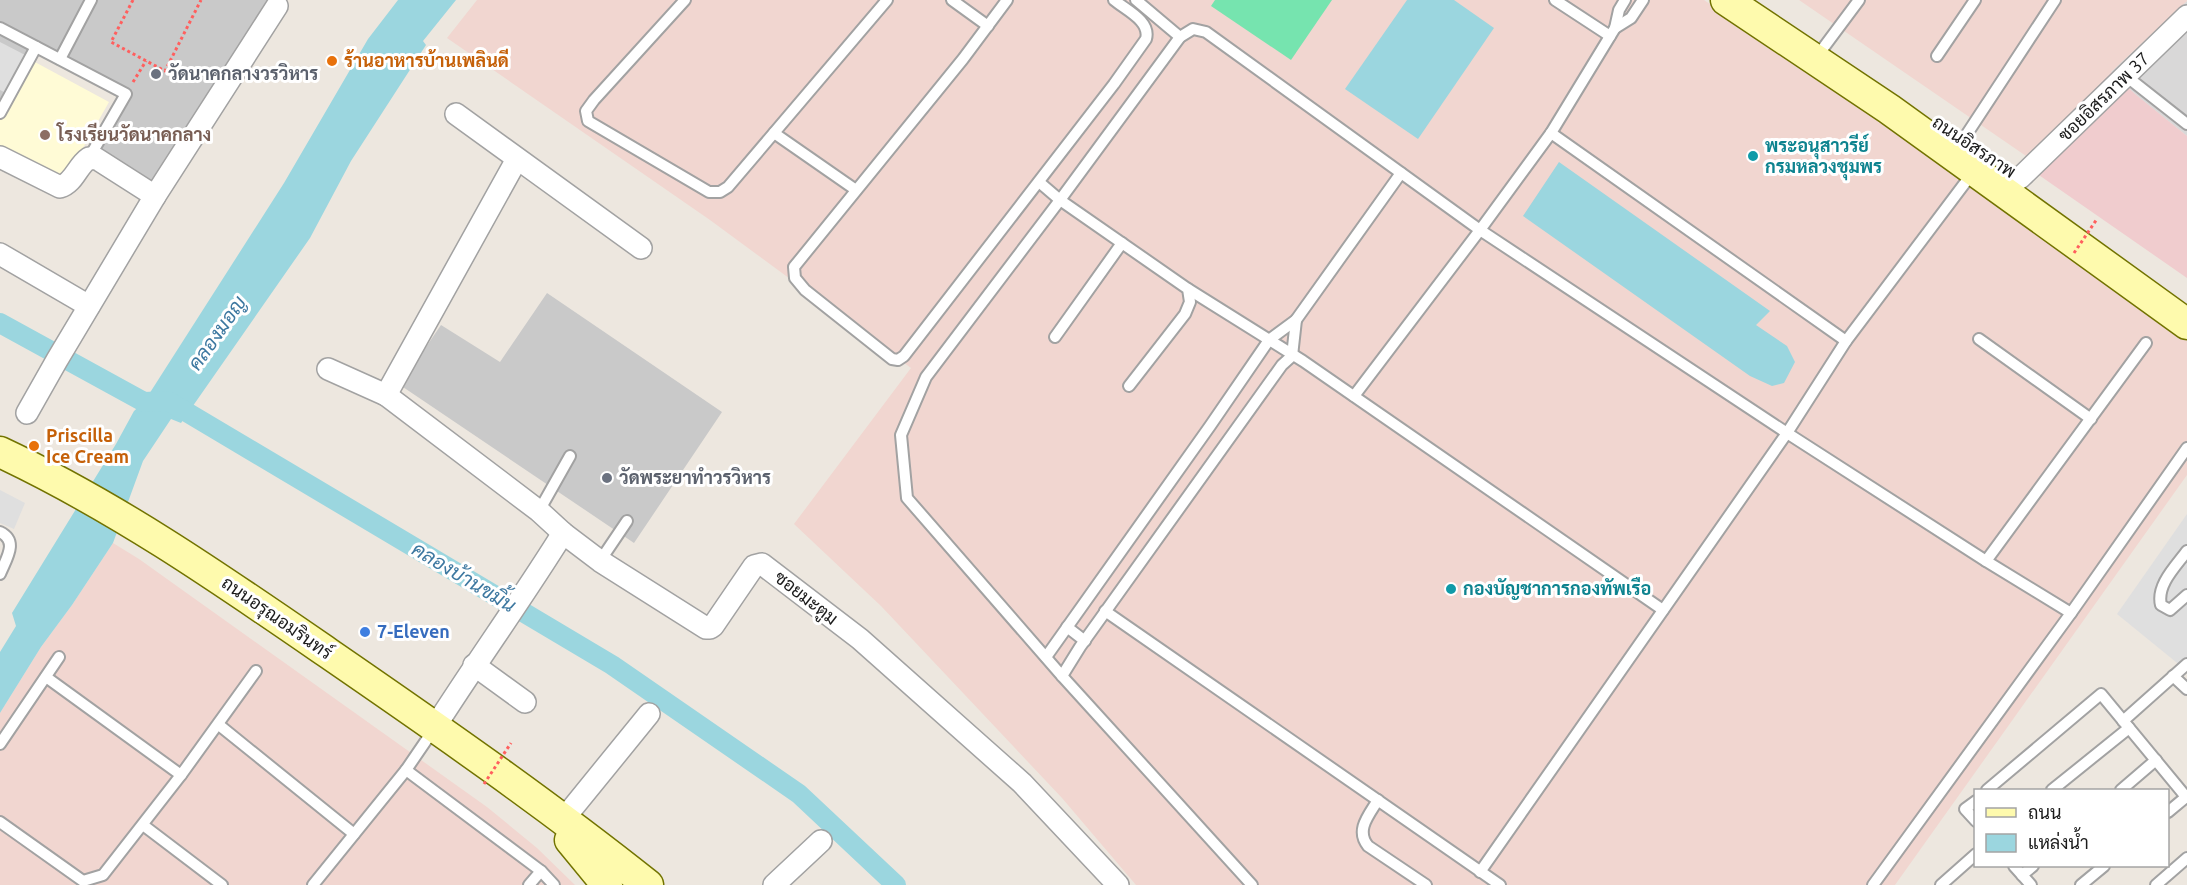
<svg xmlns="http://www.w3.org/2000/svg" width="2187" height="885" viewBox="0 0 2187 885" font-family="Ubuntu,Sarabun,sans-serif">
<rect width="100%" height="100%" fill="#ede7df"/>
<!-- residential -->
<path fill="#d9d8d8" d="M2187 1V136L2135 94 2111 72Z"/>
<!-- commercial -->
<path fill="#f0ccce" d="M2111 72 2135 94 2187 136V278L2023 164Z"/>
<!-- education -->
<path fill="#fffbd6" d="M33 61 109 102 62 185 0 150V120Z"/>
<!-- religious -->
<g fill="#c9c9c9">
<path d="M0 0H279L154 193 94 156 127 98 35 51 0 116Z"/>
<path d="M547 293 722 412 634 543 400 385 441 325 500 362Z"/>
</g>
<!-- military -->
<g fill="#f1d6d0">
<path d="M477 0H1704L2122 286 2187 334V475L1895 885H1136L1062 798 881 606 794 524 911 368 710 220 447 38Z"/>
<path d="M1799 0H2187V1L2111 72 2029 158Z"/>
<path d="M113 543 139 559 487 807 537 848 575 885H0V713L41 647 72 605Z"/>
</g>
<!-- pitch -->
<path fill="#76e4af" d="M1215 0H1332L1291 60 1211 6Z"/>
<!-- parking -->
<g fill="#dfdfdf">
<path d="M0 42 27 56 8 94 0 90Z"/>
<path d="M0 490 25 503 14 529 0 523Z"/>
<path d="M2187 514V671L2117 614Z"/>
</g>
<!-- water -->
<g fill="#9bd6df">
<path d="M398 0H456L423 41 426 45 351 161 310 238 181 423 171 419 143 461 113 543 72 605 41 647 0 713V652L16 626 12 613 116 444 134 411 144 402 284 183 368 39Z"/>
<path d="M1407 0H1454L1494 28 1418 139 1345 89Z"/>
<path d="M1559 162 1770 311 1756 325 1787 346 1795 362 1784 383 1772 386 1750 376 1523 216Z"/>
</g>
<g fill="none" stroke-linecap="round" stroke-linejoin="round">
<!-- canal -->
<path stroke="#9bd6df" stroke-width="20" d="M0 323 144 402 168 401 612 665 799 794 896 885"/>
<defs>
<g id="lane">
<path d="M685 0 594 100 586 111 588 121 709 192H720L728 187 887 0"/>
<path d="M952 0 988 26"/>
<path d="M1007 0 963 59 794 267 795 278 805 290 892 359 898 360 904 356 1114 84 1146 39C1151 21 1126 10 1114 0"/>
<path d="M1136 0 1180 37"/>
<path d="M1555 0 1610 36"/>
<path d="M0 28 126 94 89 158"/>
<path d="M1615 28 1631 18 1643 0"/>
<path d="M1824 47 1859 0"/>
<path d="M1937 56 1975 0"/>
<path d="M60 59 91 0"/>
<path d="M2126 76 2187 124"/>
<path d="M0 113 36 47"/>
<path d="M774 133 856 190"/>
<path d="M1551 133 1846 341"/>
<path d="M1963 140 2055 0"/>
<path d="M1039 182 1060 200 1188 289 1190 302 1185 314 1129 386"/>
<path d="M1188 289 1303 361 1663 610"/>
<path d="M1055 337 1122 243"/>
<path d="M1979 339 2091 419"/>
<path d="M1354 396 1480 230 1551 133 1615 28 1619 10 1625 0"/>
<path d="M539 511 570 456"/>
<path d="M0 532C19 541 6 559 0 574"/>
<path d="M2187 551C2176 566 2156 585 2161 605L2170 610 2187 595"/>
<path d="M600 561 627 521"/>
<path d="M1986 561 2146 343"/>
<path d="M1105 611 1500 885"/>
<path d="M1067 627 1085 641"/>
<path d="M1046 657 1210 426 1269 340 1296 320 1401 173"/>
<path d="M1062 676 1080 647 1282 365 1292 356 1296 320"/>
<path d="M2173 676 2187 689"/>
<path d="M46 677 181 775"/>
<path d="M2123 721 2187 664"/>
<path d="M219 725 354 834"/>
<path d="M0 744 59 657"/>
<path d="M406 770 541 871 554 885"/>
<path d="M1987 790 2101 694 2187 798"/>
<path d="M2052 790 2129 728"/>
<path d="M2121 790 2156 760"/>
<path d="M1378 800C1369 815 1355 830 1368 846L1426 885"/>
<path d="M1976 801 1965 809 1976 821"/>
<path d="M2168 812 2186 797"/>
<path d="M0 822 83 881 103 875 181 775 256 671"/>
<path d="M143 825 222 885"/>
<path d="M2014 866 2031 885"/>
<path d="M1480 872 1787 433 1846 341 1986 155"/>
<path d="M2022 875 2033 866"/>
<path d="M313 885 406 770 434 729"/>
<path d="M529 885 541 871"/>
<path d="M1252 885 1062 676 907 498 901 435 926 377 1060 200 1180 37 1193 29 1206 32 1480 230 1787 433 1986 561 2071 613"/>
<path d="M1873 885 2071 613 2187 448"/>
<path d="M1941 885 1976 854"/>
<path d="M2081 885 2104 866"/>
<path d="M2156 885 2187 858"/>
</g>
<g id="street">
<path d="M456 114 641 248"/>
<path d="M0 157 60 187C74 183 77 166 89 158L97 159 155 196 57 360 27 413"/>
<path d="M2020 178 2187 16"/>
<path d="M155 196 277 6"/>
<path d="M0 254 89 306"/>
<path d="M328 369 386 395 539 511 563 533 600 561 706 628H710L713 626 754 566 762 564 860 639 1022 783 1118 885"/>
<path d="M386 395 517 159"/>
<path d="M474 665 525 702"/>
<path d="M435 727C477 661 522 599 563 533"/>
<path d="M562 821 649 714"/>
<path d="M774 885 821 841"/>
</g>
<g id="secondary">
<path d="M1726 0 1889 109 2187 324"/>
<path d="M0 452C117 507 222 580 328 653 437 728 545 803 648 885"/>
<path d="M570 840 607 885"/>
</g>
</defs>
<!-- lane casing -->
<use href="#lane" stroke="#a2a2a2" stroke-width="14"/>
<!-- street casing -->
<use href="#street" stroke="#a2a2a2" stroke-width="24"/>
<!-- secondary casing -->
<use href="#secondary" stroke="#727300" stroke-width="33"/>
<!-- path -->
<g stroke="#ff5f5e" stroke-width="3" stroke-dasharray="3 3" stroke-linecap="butt">
<path d="M133 0 111 42 165 71 201 0"/>
<path d="M133 82 146 61"/>
</g>
<!-- lane -->
<use href="#lane" stroke="#fff" stroke-width="10"/>
<!-- street -->
<use href="#street" stroke="#fff" stroke-width="21"/>
<!-- secondary -->
<use href="#secondary" stroke="#fefaad" stroke-width="30"/>
<!-- path-bridge -->
<g stroke="#ff5f5e" stroke-width="3" stroke-dasharray="3 3" stroke-linecap="butt">
<path d="M2074 253 2097 219"/>
<path d="M484 784 511 743"/>
</g>
</g>
<!-- markers -->
<g fill="#e8710a" stroke="#fff" stroke-width="2">
<circle cx="332" cy="61" r="6"/>
<circle cx="34" cy="446" r="6"/>
</g>
<g fill="#6b7280" stroke="#fff" stroke-width="2">
<circle cx="156" cy="74" r="6"/>
<circle cx="607" cy="478" r="6"/>
</g>
<circle fill="#8d6e63" stroke="#fff" stroke-width="2" cx="45" cy="135" r="6"/>
<g fill="#0f9aa8" stroke="#fff" stroke-width="2">
<circle cx="1753" cy="156" r="6"/>
<circle cx="1451" cy="589" r="6"/>
</g>
<circle fill="#3f7fe0" stroke="#fff" stroke-width="2" cx="365" cy="632" r="6"/>
<g text-anchor="middle" stroke-width="6" stroke-linejoin="round" paint-order="stroke">
<!-- food labels -->
<g font-size="18" font-weight="bold" fill="#c56008" stroke="#fff" text-anchor="start">
<text x="344" y="67">ร้านอาหารบ้านเพลินดี</text>
<text x="46" y="442">Priscilla<tspan x="46" dy="21">Ice Cream</tspan></text>
</g>
<!-- worship labels -->
<g font-size="18" font-weight="bold" fill="#5b616d" stroke="#fff" text-anchor="start">
<text x="168" y="80">วัดนาคกลางวรวิหาร</text>
<text x="619" y="484">วัดพระยาทําวรวิหาร</text>
</g>
<!-- street labels -->
<g font-size="18" fill="#1b1b1b" stroke="#fff">
<text transform="translate(2104 97) rotate(-44)" y="6">ซอยอิสรภาพ 37</text>
<text transform="translate(1974 147) rotate(34)" y="6">ถนนอิสรภาพ</text>
<text transform="translate(806 598) rotate(38)" y="6">ซอยมะตูม</text>
<text transform="translate(277 618) rotate(35)" y="6">ถนนอรุณอมรินทร์</text>
</g>
<!-- education labels -->
<g font-size="18" font-weight="bold" fill="#785e54" stroke="#fff" text-anchor="start">
<text x="57" y="141">โรงเรียนวัดนาคกลาง</text>
</g>
<!-- culture labels -->
<g font-size="18" font-weight="bold" fill="#0d838f" stroke="#fff" text-anchor="start">
<text x="1765" y="152">พระอนุสาวรีย์<tspan x="1765" dy="21">กรมหลวงชุมพร</tspan></text>
<text x="1463" y="595">กองบัญชาการกองทัพเรือ</text>
</g>
<!-- shop labels -->
<g font-size="18" font-weight="bold" fill="#366cbe" stroke="#fff" text-anchor="start">
<text x="377" y="638">7-Eleven</text>
</g>
<!-- water labels -->
<g font-size="20" font-style="italic" fill="#3d78a0" stroke="#fff">
<text transform="translate(217 333) rotate(-55)" y="7">คลองมอญ</text>
<text transform="translate(464 577) rotate(31)" y="7">คลองบ้านขมิ้น</text>
</g>
</g>
<!-- legend -->
<rect x="1974" y="789" width="195" height="78" fill="#ffffff" stroke="#a4a4a4" stroke-width="1.5"/>
<rect x="1986" y="808" width="30" height="9" fill="#fefaad" stroke="#a4a4a4" stroke-width="1.5"/>
<text x="2028" y="819" font-size="18" fill="#1b1b1b">ถนน</text>
<rect x="1986" y="834" width="30" height="18" fill="#9bd6df" stroke="#a4a4a4" stroke-width="1.5"/>
<text x="2028" y="849" font-size="18" fill="#1b1b1b">แหล่งน้ำ</text>
</svg>
